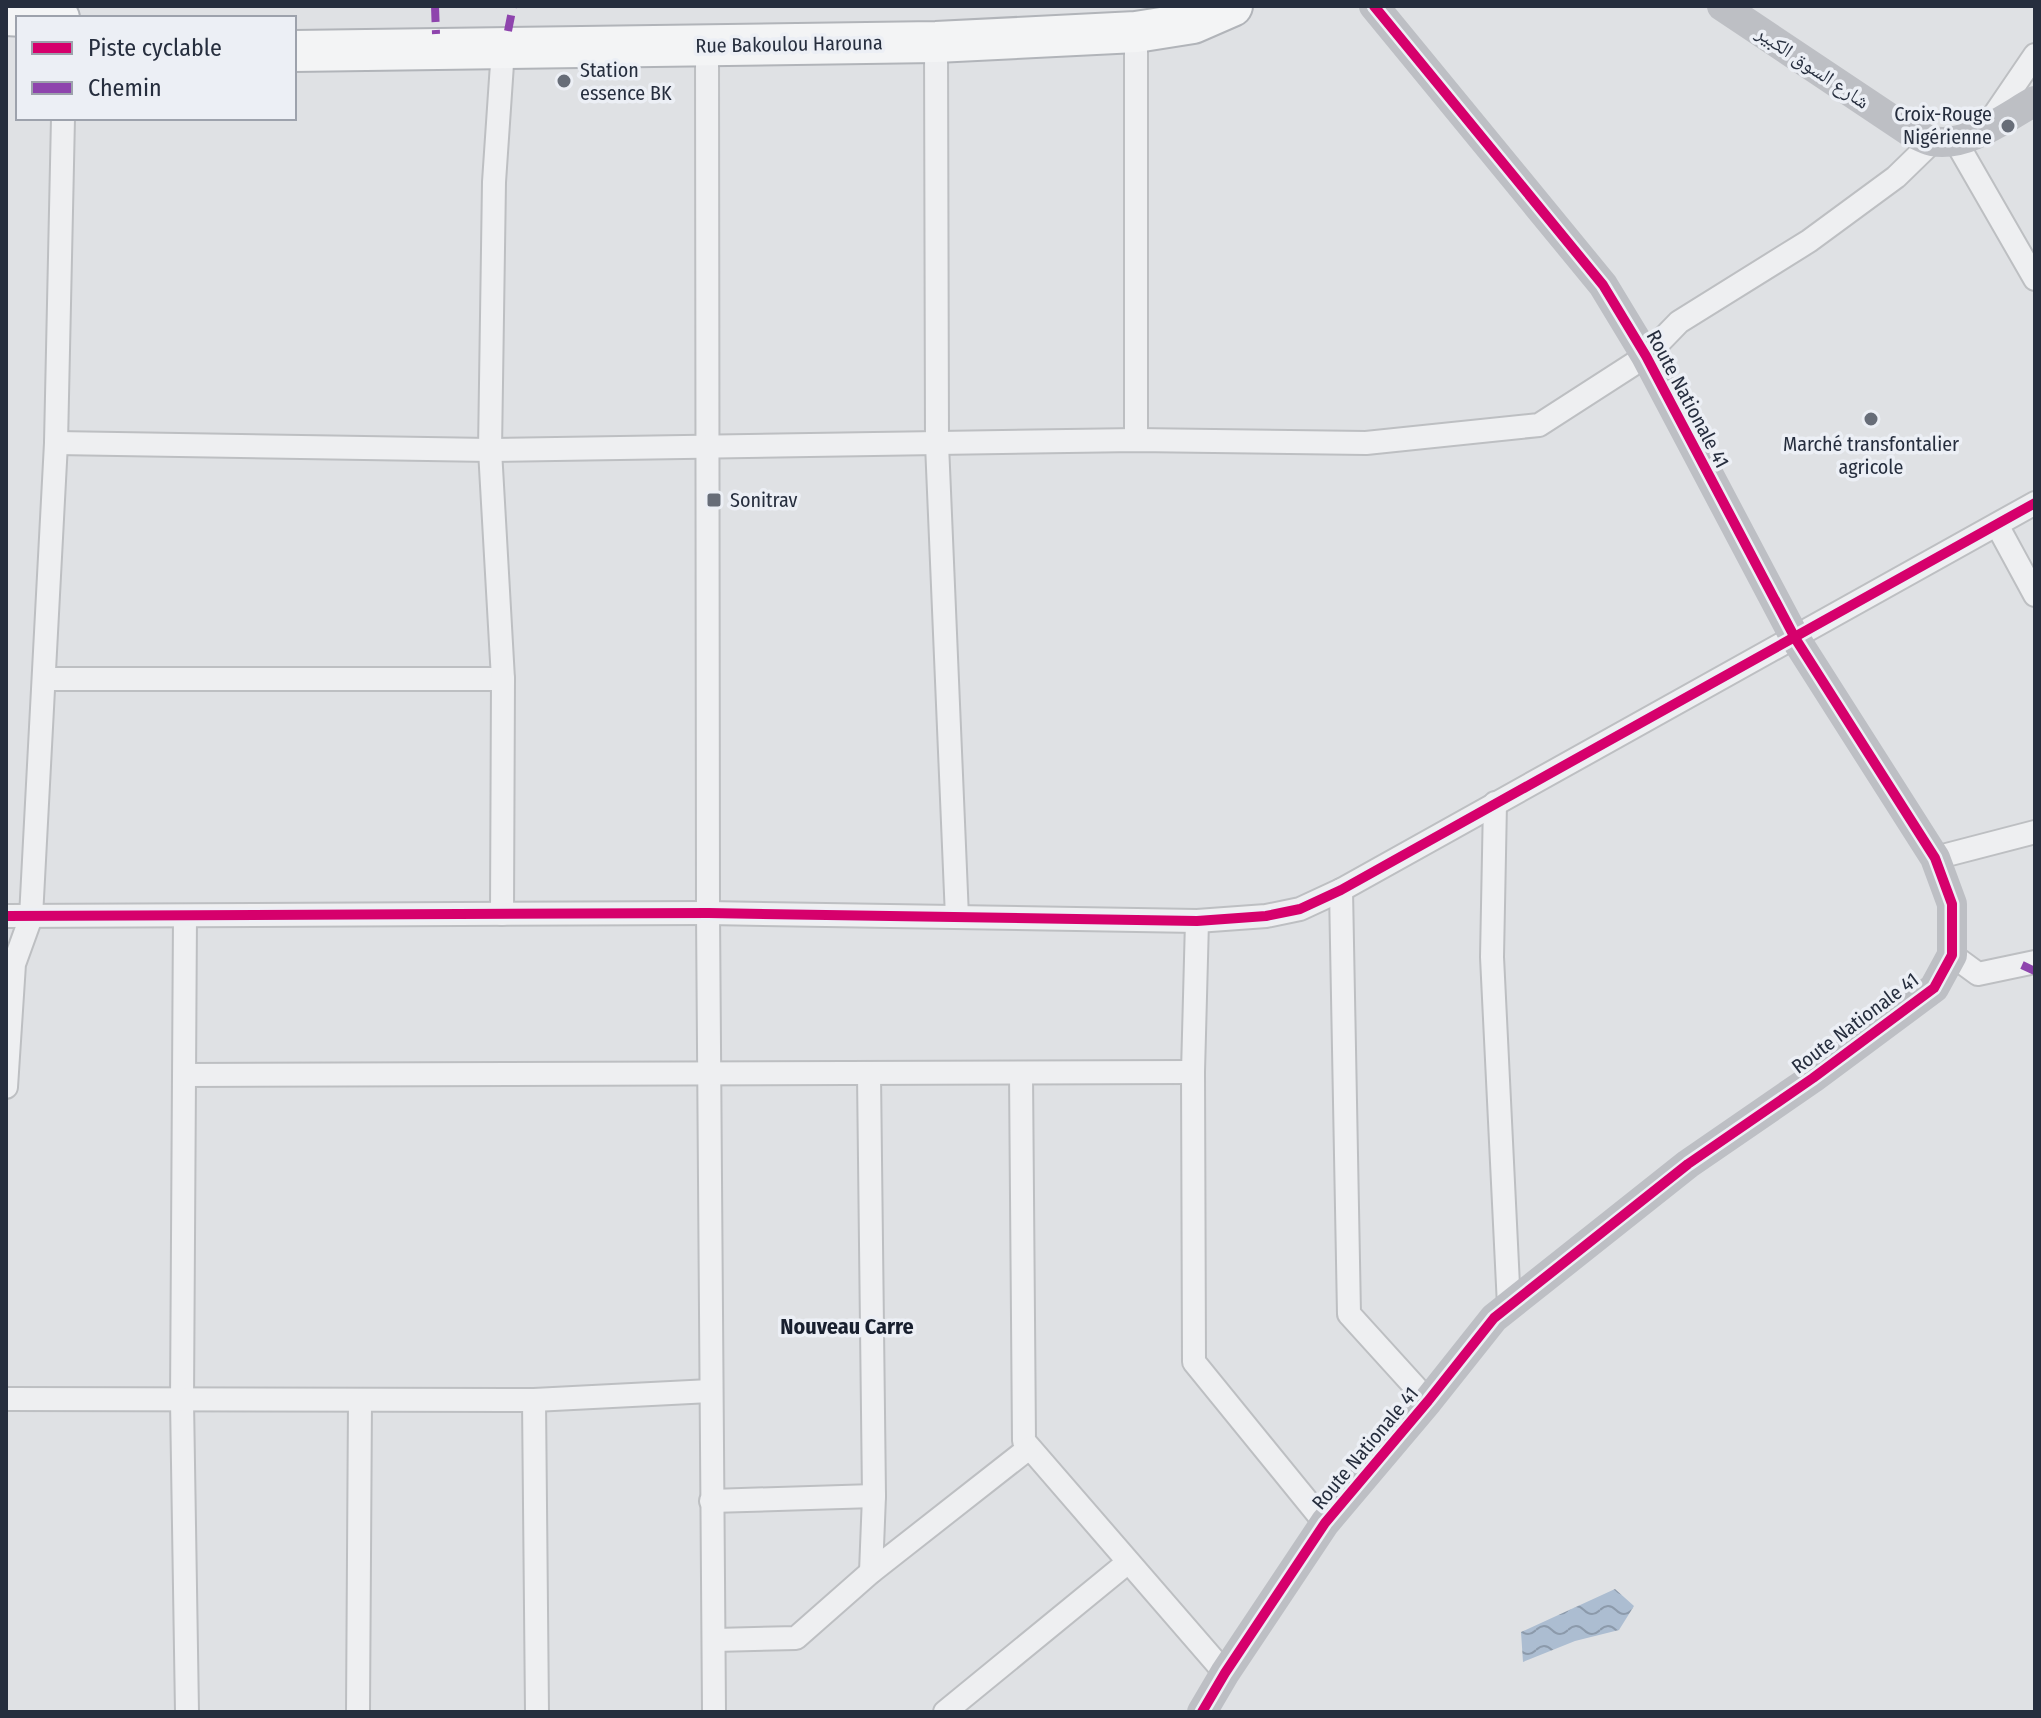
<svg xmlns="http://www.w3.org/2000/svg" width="2041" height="1718" viewBox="0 0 2041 1718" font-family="'Fira Sans Condensed','Noto Naskh Arabic',sans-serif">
<defs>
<pattern id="water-waves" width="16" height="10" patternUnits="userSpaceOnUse" patternTransform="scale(2)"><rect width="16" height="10" fill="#acbdd1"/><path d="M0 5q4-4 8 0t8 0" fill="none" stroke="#8c9aab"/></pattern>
</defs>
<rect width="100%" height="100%" fill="#dfe1e4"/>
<!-- water -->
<path fill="url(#water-waves)" d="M1615 1589 1634 1606 1619 1630 1575 1641 1523 1662 1521 1632Z"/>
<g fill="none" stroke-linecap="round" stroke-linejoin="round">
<defs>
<g id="street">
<path d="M1136 32V440"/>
<path d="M936 42 937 444 957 917"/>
<path d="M707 44 708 913 714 1712"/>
<path d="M1986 127 2035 55"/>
<path d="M1955 140 2035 279"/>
<path d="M56 443 490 450 1136 440 1366 443 1539 425 1646 356 1679 322 1809 241 1896 177 1933 141"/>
<path d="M1997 525 2035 595"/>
<path d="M44 679H503"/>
<path d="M1495 803 1492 957 1509 1306"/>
<path d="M1935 858 2035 832"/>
<path d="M1341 890 1349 1314 1428 1401"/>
<path d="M502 914 503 679 490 450 494 182 503 49"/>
<path d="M6 916 708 913 1197 921 1266 916 1300 909 1341 890 2035 503"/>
<path d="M185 916 182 1401 187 1712"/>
<path d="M1197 921 1193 1072 1194 1362 1325 1523"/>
<path d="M1952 955 1978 974 2035 962"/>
<path d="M1021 1073 1024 1441 1225 1673"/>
<path d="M185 1075 1193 1072"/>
<path d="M869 1075 874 1496 871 1572"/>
<path d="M6 1087 14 964 31 917 56 443 63 118"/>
<path d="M6 1399 534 1400 710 1391"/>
<path d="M534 1400 537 1712"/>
<path d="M711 1501 874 1496"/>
<path d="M715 1640 796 1638 871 1572 1029 1448"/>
<path d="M358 1712 360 1400"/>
<path d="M945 1712 1127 1563"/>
</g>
<g id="highway">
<path d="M6 15 59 18"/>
<path d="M294 51 936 42 1136 32 1193 23 1232 6"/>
</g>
</defs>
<!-- street casing -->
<use href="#street" stroke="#bdbfc2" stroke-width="26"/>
<!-- highway casing -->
<use href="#highway" stroke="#b1b4b9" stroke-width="44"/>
<!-- street -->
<use href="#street" stroke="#eeeff1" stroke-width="22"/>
<!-- secondary -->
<g stroke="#bdbfc4" stroke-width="30">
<path d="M1722 6 1909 131C1916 134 1924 139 1932 141 1967 148 2006 117 2035 101"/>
<path d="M1202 1712 1225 1673 1325 1523 1428 1401 1494 1318 1688 1164 1813 1078 1934 988 1952 955V904L1935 858 1795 638 1646 356 1603 285 1374 6"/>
</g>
<!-- highway -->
<use href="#highway" stroke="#f3f4f5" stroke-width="40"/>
<!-- quiet -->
<g stroke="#8e44ad" stroke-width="8" stroke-dasharray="16 8" stroke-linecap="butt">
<path d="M435 6 436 34"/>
<path d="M508 31 513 6"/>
<path d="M2022 965 2035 971"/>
</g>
<defs>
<g id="cycleway">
<path d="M6 916 708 913 1197 921 1266 916 1300 909 1341 890 2035 503"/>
<path d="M1202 1712 1225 1673 1325 1523 1428 1401 1494 1318 1688 1164 1813 1078 1934 988 1952 955V904L1935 858 1795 638 1646 356 1603 285 1374 6"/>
</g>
</defs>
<!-- cycleway casing -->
<use href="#cycleway" stroke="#eceff5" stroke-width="15"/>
<!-- cycleway -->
<use href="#cycleway" stroke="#d6006c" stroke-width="10"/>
</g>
<!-- markers -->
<g fill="#676d78" stroke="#eceff5" stroke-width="3">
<circle cx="564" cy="81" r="8"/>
<circle cx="2008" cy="126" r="8"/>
<circle cx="1871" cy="419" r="8"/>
<rect x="706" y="492" width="16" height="16" rx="4"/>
</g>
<g text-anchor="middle" stroke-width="7" stroke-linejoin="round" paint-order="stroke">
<!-- street labels -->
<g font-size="20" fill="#262e3e" stroke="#eceff5">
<text transform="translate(789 44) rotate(-1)" y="7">Rue Bakoulou Harouna</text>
<text transform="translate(1813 67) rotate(34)" y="7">شارع السوق الكبير</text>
<text transform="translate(1688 399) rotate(62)" y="7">Route Nationale 41</text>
<text transform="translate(1855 1023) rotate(-37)" y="7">Route Nationale 41</text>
<text transform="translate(1365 1448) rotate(-50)" y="7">Route Nationale 41</text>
</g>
<!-- poi labels -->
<g font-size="20" fill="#262e3e" stroke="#eceff5" text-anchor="start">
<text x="580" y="77">Station<tspan x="580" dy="23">essence BK</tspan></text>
<text x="1992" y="121" text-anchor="end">Croix-Rouge<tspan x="1992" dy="23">Nigérienne</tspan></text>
<text x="1871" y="451" text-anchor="middle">Marché transfontalier<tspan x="1871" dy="23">agricole</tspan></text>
<text x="730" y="507">Sonitrav</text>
</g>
<!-- neighbourhood labels -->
<g font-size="22" font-weight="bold" fill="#181f2e" stroke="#eceff5">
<text x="847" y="1334">Nouveau Carre</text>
</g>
</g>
<!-- border -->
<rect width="2041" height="1718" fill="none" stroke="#262e3e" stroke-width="16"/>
<!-- legend -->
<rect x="16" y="16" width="280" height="104" fill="#eceff5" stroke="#9da2ac" stroke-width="2"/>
<rect x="32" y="42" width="40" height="12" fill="#d6006c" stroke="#9da2ac" stroke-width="2"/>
<text x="88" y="56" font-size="24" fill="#262e3e">Piste cyclable</text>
<rect x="32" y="82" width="40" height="12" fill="#8e44ad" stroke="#9da2ac" stroke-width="2"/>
<text x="88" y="96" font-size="24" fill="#262e3e">Chemin</text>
</svg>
